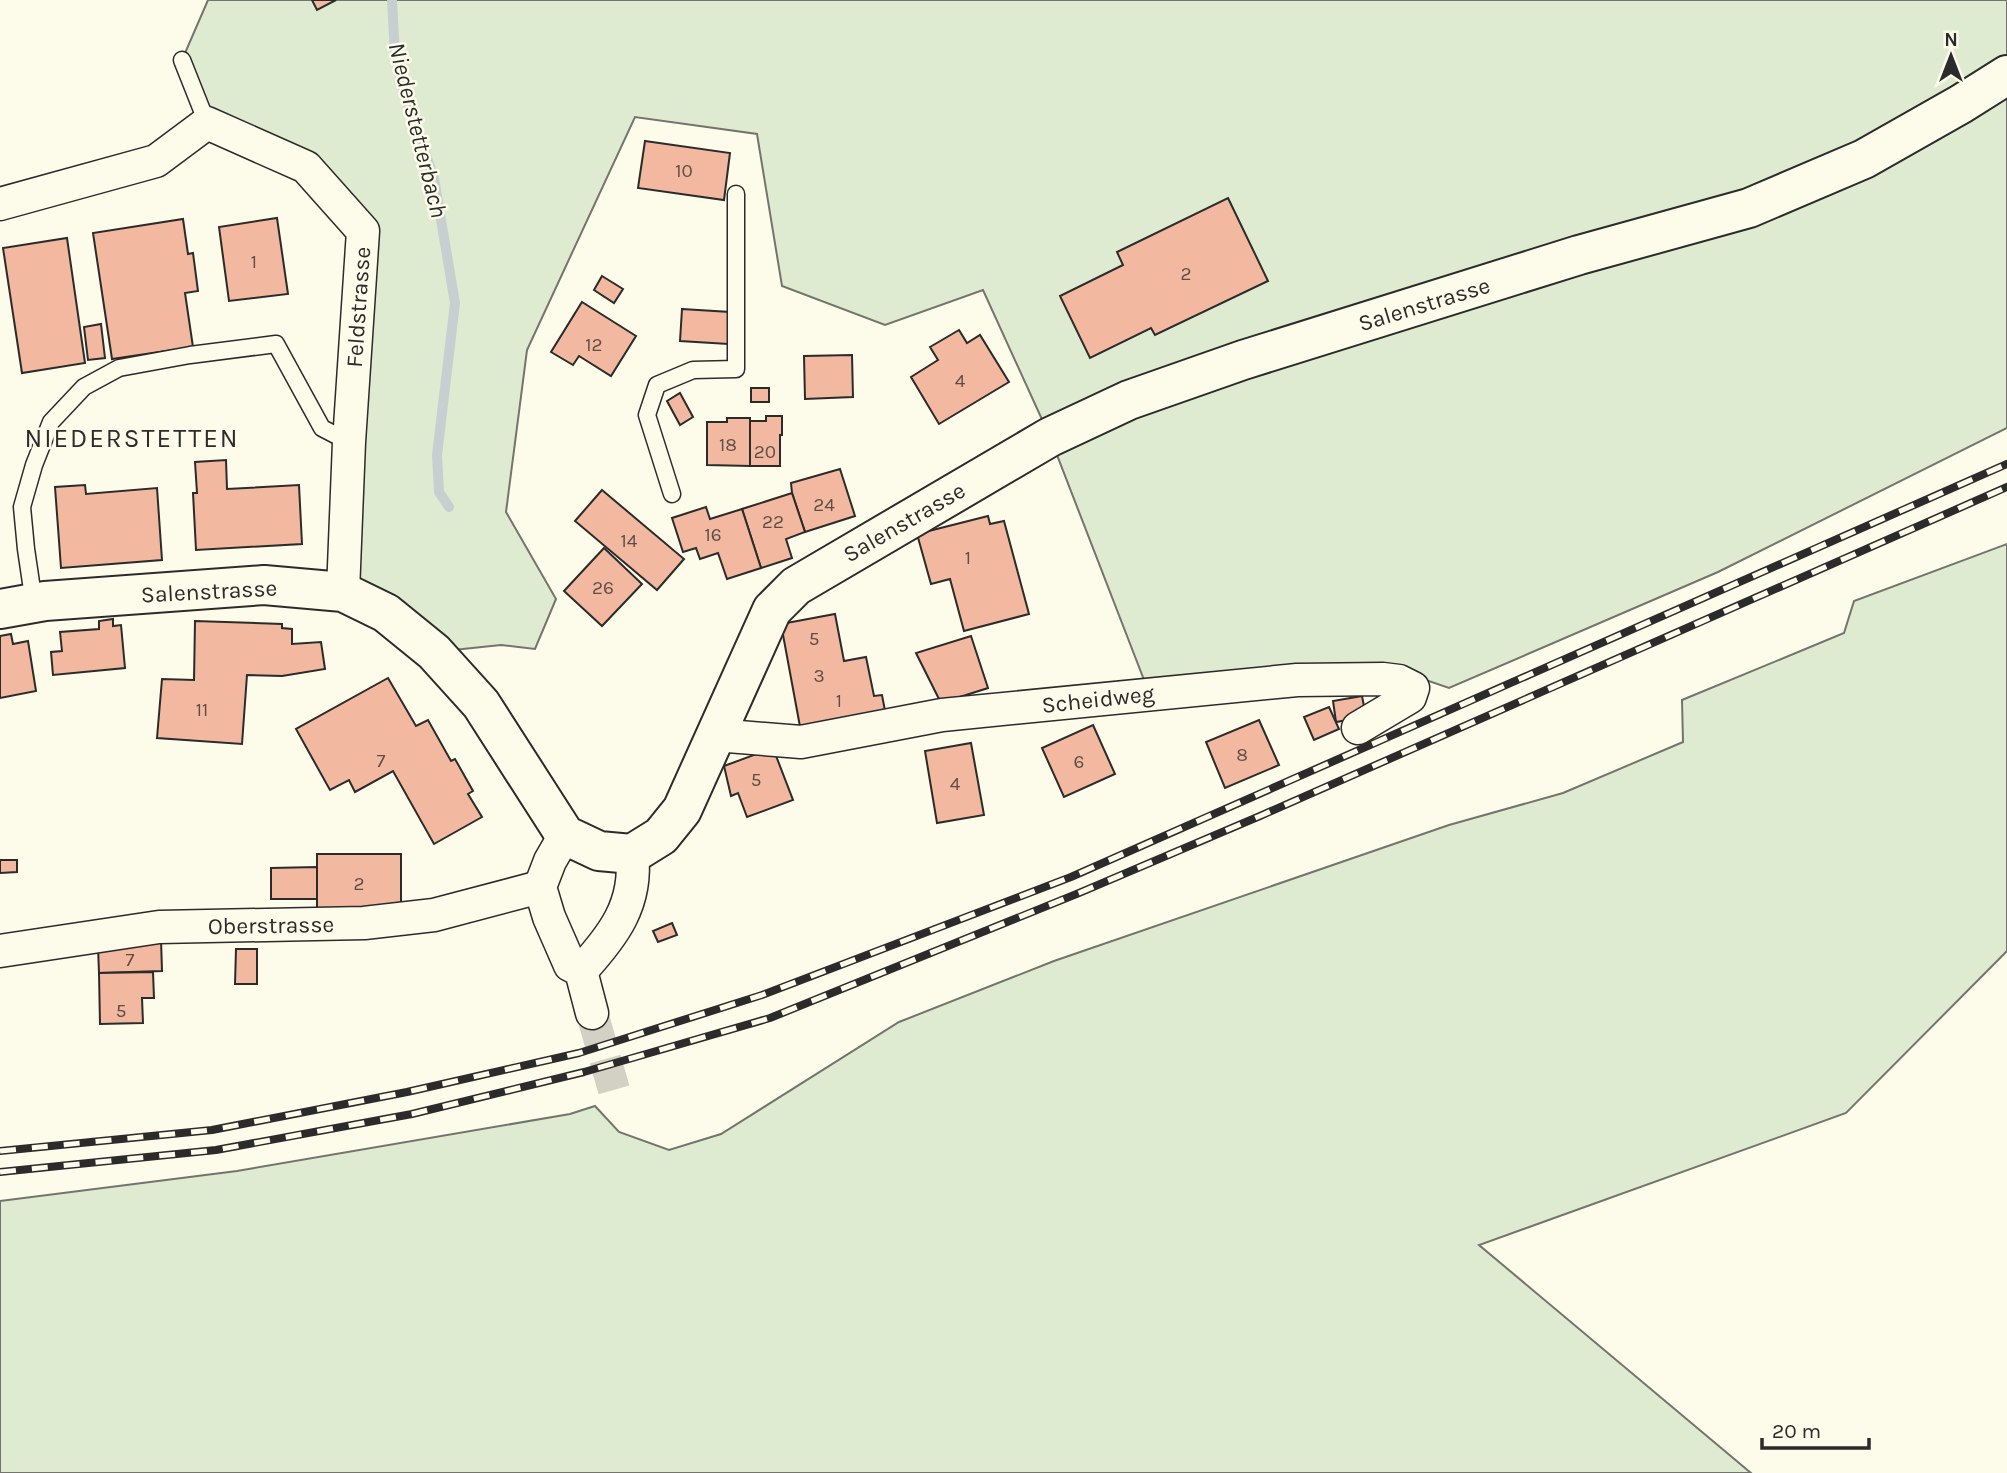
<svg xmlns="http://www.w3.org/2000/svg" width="2007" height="1473" viewBox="0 0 2007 1473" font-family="Karla,sans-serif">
<rect width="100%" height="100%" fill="#fdfbea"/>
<!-- green -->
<g fill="#deebd1" stroke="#74746e" stroke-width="2">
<path d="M208 0H2007V428L1718 572 1449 688 1423 679 1146 685 1050 437 983 290 885 325 782 286 757 134 635 117 527 350 506 512 556 599 535 649 501 645 434 652 343 592 363 231 306 167 207 123 182 60Z"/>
<path d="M2007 544V951L1846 1113 1479 1245 1751 1473H0V1201L237 1171 570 1114 595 1106 619 1132 669 1150 721 1134 899 1022 1054 961 1449 825 1563 793 1683 742 1682 700 1844 633 1854 601Z"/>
</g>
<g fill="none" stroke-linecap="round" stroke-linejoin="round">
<!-- stream -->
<path stroke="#c7d0d0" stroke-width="10" d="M392 0 395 54 405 96 434 178 455 303 437 455 439 492 449 507"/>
</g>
<!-- building -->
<g fill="#f2b8a0" stroke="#2b2b2b" stroke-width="2">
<path d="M312 0H336L317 10Z"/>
<path d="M645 141 730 153 724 200 638 188Z"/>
<path d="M1228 198 1268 281 1155 335 1151 328 1090 358 1060 296 1123 265 1117 252Z"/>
<path d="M277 218 288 294 229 301 219 227Z"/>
<path d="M183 219 188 254 193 253 198 291 185 293 193 347 112 359 93 233Z"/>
<path d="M67 238 85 363 22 373 3 248Z"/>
<path d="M602 276 623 289 614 303 594 290Z"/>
<path d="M582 302 636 336 611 376 579 356 573 365 551 352Z"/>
<path d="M682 309 730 312 728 344 680 341Z"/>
<path d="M101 324 105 358 88 360 84 327Z"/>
<path d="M959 330 967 343 980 335 1009 382 939 424 911 377 938 360 930 347Z"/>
<path d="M852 355 853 397 805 399 804 356Z"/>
<rect x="751" y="388" width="18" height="14"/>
<path d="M680 393 693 417 680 425 667 401Z"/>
<path d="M766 416H782V435H780V466H750V421H766Z"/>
<path d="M727 418H750V466L707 465V422H727Z"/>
<path d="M226 460 227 489 299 485 302 544 196 550 193 493H197L195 462Z"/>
<path d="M840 469 855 516 805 532 792 493 791 483Z"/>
<path d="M85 485 86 494 157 488 162 560 61 568 55 487Z"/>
<path d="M602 490 684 559 657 590 575 521Z"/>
<path d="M792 493 805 532 786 539 792 558 761 568 742 509Z"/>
<path d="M706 507 710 519 742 509 761 568 727 579 718 553 700 559 696 548 683 552 672 518Z"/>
<path d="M988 516 990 524 1004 521 1029 614 964 631 950 579 931 584 917 534Z"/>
<path d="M604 548 642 584 602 626 564 591Z"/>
<path d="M835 614 844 661 866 657 874 696 882 695 886 716 801 732 781 624Z"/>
<path d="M113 619V626L121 625 125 668 53 675 51 652 62 651 60 632 99 629V621Z"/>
<path d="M195 621 282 624V628L292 629V644L321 642 325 669 282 676 247 675 242 744 157 738 162 679 194 680Z"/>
<path d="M11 634 13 644 28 641 36 691 0 698V636Z"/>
<path d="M971 636 988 688 941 703 916 653Z"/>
<path d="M388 678 416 726 428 720 451 761 455 759 473 791 468 794 482 817 434 844 393 771 355 792 349 780 330 790 296 729Z"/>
<path d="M1362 696 1366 717 1336 722 1333 701Z"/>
<path d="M1329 707 1339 729 1314 740 1304 717Z"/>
<path d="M1259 720 1279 765 1225 788 1206 742Z"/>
<path d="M1093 725 1115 774 1064 797 1042 748Z"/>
<path d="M971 743 984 815 937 823 925 751Z"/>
<path d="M773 748 793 800 747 817 738 793 731 796 724 766Z"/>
<rect x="317" y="854" width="84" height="59"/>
<path d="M0 860H17V872L0 873Z"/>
<path d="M317 867V899H271V868Z"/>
<path d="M672 923 677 935 658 942 653 931Z"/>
<path d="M161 939 162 971 99 973 98 947Z"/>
<path d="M236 949H257V984H235Z"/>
<path d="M153 972 154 998H142L143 1023 100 1024 99 973Z"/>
</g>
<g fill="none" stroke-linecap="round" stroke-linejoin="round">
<!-- minor-tunnel -->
<path stroke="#d3d1c4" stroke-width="32" stroke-dasharray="32 16" stroke-linecap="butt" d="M592 1013 614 1090"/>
<defs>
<g id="service">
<path d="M182 60 207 123"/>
<path d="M672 494 647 415 657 385 693 370 736 369V194"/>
<path d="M34 603 26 549 22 507 34 465 51 422 84 387 119 368 190 355 276 344 322 428 349 442"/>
</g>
<g id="minor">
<path d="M0 204 156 161 207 123 306 167 363 231 349 442 343 592"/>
<path d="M715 735 801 742 942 715 1297 680 1383 679 1399 681 1413 688 1410 697 1358 728"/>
<path d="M565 835 550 861 540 887 549 917 570 965 581 971 592 1013"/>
<path d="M0 951 159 927 364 923 434 915 540 887"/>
<path d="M581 971C613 936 638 904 632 854"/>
</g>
<path id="tertiary" d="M0 609 45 601 264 585 343 592 386 613 434 652 481 704 565 835 599 851 632 854 661 836 682 810 772 610 796 586 1050 437 1129 400 1243 360 1579 255 1749 208 1864 159 1961 104 2007 75"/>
</defs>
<!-- service casing -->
<use href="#service" stroke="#2b2b2b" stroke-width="19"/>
<!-- minor casing -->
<use href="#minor" stroke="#2b2b2b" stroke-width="35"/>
<!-- tertiary casing -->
<use href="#tertiary" stroke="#2b2b2b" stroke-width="42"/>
<!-- service -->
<use href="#service" stroke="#fdfbea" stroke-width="16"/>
<!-- minor -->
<use href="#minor" stroke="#fdfbea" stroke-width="32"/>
<!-- tertiary -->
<use href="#tertiary" stroke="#fdfbea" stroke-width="38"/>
<defs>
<g id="rail">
<path d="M0 1151 212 1130 407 1092 579 1053 762 995 1071 877 2007 464"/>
<path d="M0 1172 216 1150 412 1114 584 1072 770 1018 1079 893 1260 816 2007 487"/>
</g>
</defs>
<!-- rail casing -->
<use href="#rail" stroke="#2b2b2b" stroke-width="8"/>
<!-- rail -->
<use href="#rail" stroke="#fdfbea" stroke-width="5" stroke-dasharray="16" stroke-linecap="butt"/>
</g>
<g text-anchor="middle" stroke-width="5" stroke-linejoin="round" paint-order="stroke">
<!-- number labels -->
<g font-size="19" fill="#5d4e48">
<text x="684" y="177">10</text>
<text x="254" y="268">1</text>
<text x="1186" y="280">2</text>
<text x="594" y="351">12</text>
<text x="960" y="387">4</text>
<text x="728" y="451">18</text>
<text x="765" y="458">20</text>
<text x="824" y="511">24</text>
<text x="773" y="528">22</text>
<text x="713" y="541">16</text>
<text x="629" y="547">14</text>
<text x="968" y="564">1</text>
<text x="603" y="594">26</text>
<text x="814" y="645">5</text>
<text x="819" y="682">3</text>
<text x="839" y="707">1</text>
<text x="202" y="716">11</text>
<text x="1242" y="761">8</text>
<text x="381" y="767">7</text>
<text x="1079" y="768">6</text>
<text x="756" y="786">5</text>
<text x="955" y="790">4</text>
<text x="359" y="890">2</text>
<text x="130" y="966">7</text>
<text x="121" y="1017">5</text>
</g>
<!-- street labels -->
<g font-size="23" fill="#2b2b2b" stroke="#fdfbea">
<text transform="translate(1424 304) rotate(-17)" y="8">Salenstrasse</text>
<text transform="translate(358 307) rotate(-86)" y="8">Feldstrasse</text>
<text transform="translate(904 522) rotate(-30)" y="8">Salenstrasse</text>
<text transform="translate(209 591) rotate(-3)" y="8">Salenstrasse</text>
<text transform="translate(1098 699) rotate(-6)" y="8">Scheidweg</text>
<text transform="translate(271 925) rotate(-1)" y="8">Oberstrasse</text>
</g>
<!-- water labels -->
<g font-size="24" font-style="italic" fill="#2b2b2b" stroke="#fdfbea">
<text transform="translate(418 130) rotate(76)" y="8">Niederstetterbach</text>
</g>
<!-- quarter labels -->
<g font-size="26" letter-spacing="2" fill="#2b2b2b" stroke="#fdfbea">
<text x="132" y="447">NIEDERSTETTEN</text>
</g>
</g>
<!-- north arrow -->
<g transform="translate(1951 56)" stroke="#fdfbea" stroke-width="5" paint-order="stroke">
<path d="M0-5L12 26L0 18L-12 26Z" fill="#2b2b2b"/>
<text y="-10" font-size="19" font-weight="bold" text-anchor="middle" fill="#2b2b2b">N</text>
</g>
<!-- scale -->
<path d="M1762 1438v10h107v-10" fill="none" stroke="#2b2b2b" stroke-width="3.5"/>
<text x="1772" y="1438" font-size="21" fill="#2b2b2b" stroke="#fdfbea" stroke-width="5" paint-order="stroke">20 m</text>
</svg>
